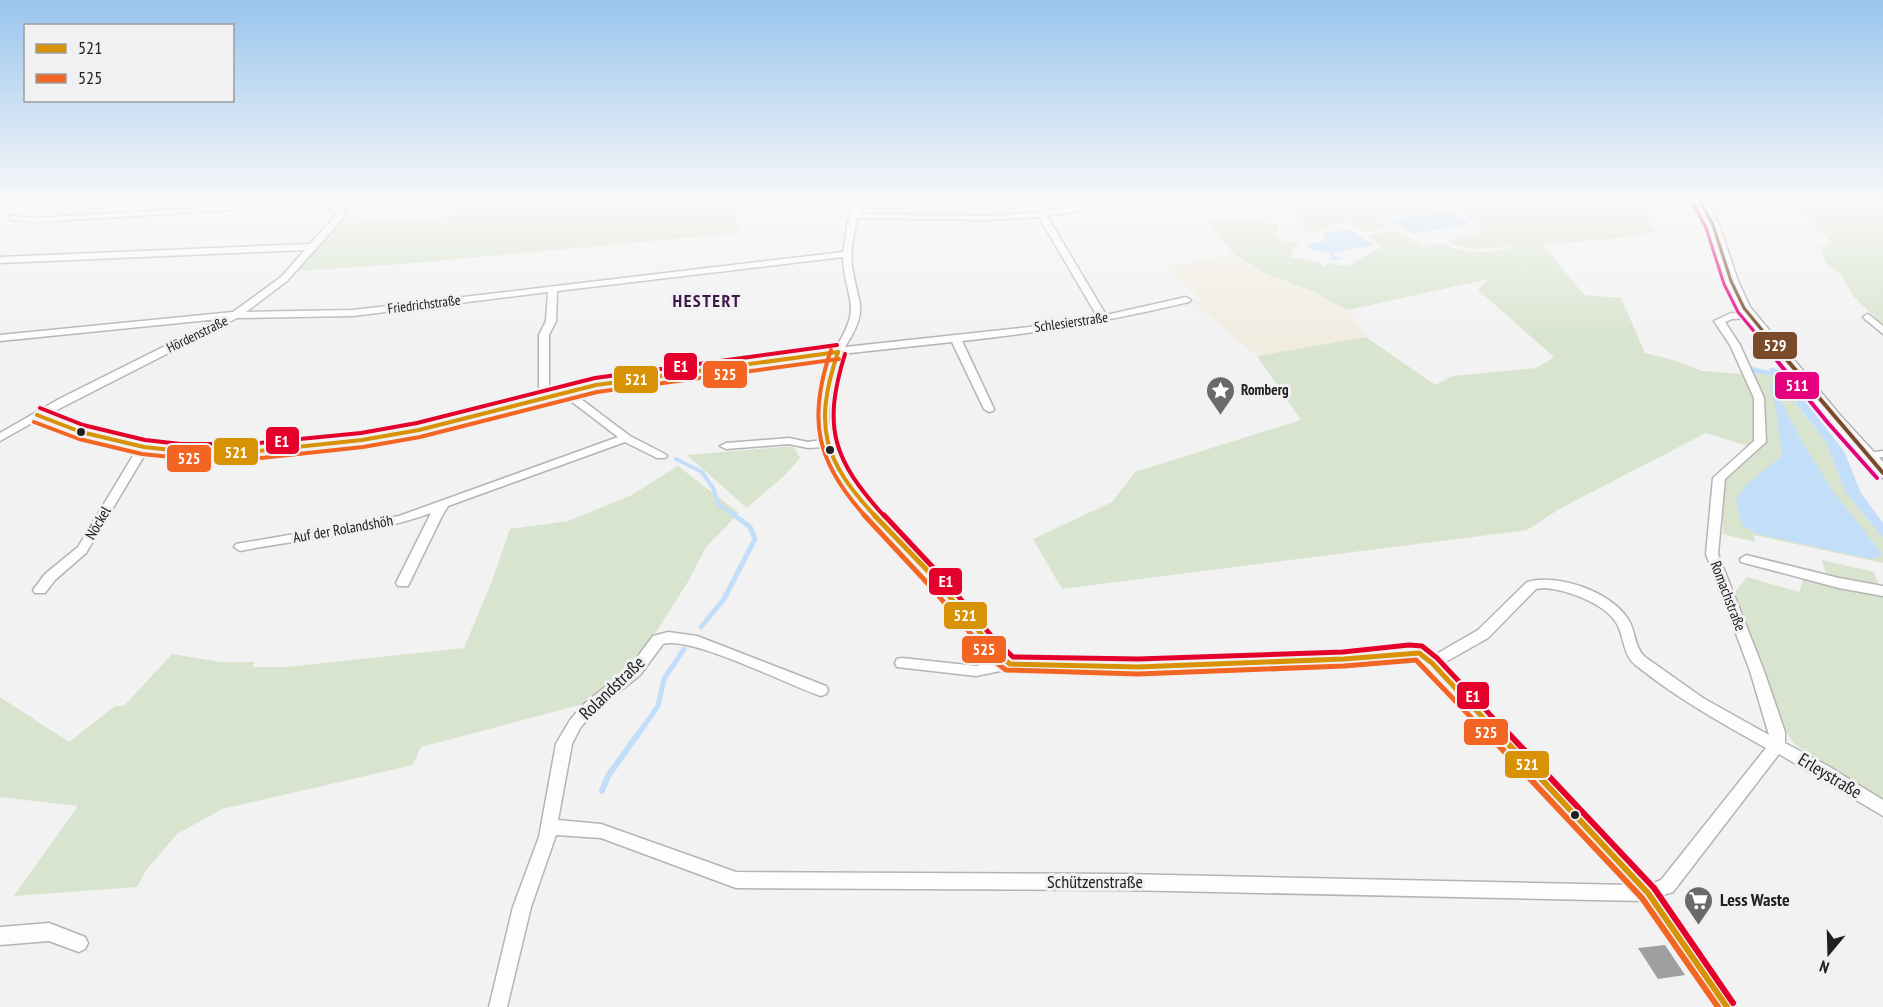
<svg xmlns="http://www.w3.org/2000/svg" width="1883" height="1007" viewBox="0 0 1883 1007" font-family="'PT Sans Narrow',sans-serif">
<rect width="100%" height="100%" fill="#f2f2f2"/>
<!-- education -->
<path fill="#f1ece0" d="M1234 254 1264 273 1313 292 1348 310 1366 337 1257 356 1193 302 1202 299 1167 267Z"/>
<!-- green -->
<g fill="#d8e4ce">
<path d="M494 199H728L741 233 403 264 297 271 339 224 457 216 461 202Z"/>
<path d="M1354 199H1460L1475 209 1484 223 1470 199H1635L1657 232 1622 238 1543 245 1584 295 1621 298 1645 353 1673 360 1702 371 1744 374 1758 411 1751 447 1706 433 1561 508 1527 530 1062 589 1033 539 1112 502 1135 472 1301 420 1257 356 1366 337 1435 385 1453 376 1536 368 1554 357 1478 290 1488 279 1347 310 1314 292 1265 273 1234 254 1206 221 1229 222 1251 219 1254 221 1276 216 1265 221 1273 224 1284 222 1278 224V229L1275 235 1284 242H1299L1290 257 1320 262 1321 266 1326 267V263L1348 266 1370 253 1383 248 1367 235C1377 236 1390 229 1400 232 1413 236 1415 250 1432 246L1429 244C1448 241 1445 247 1461 250 1476 253 1499 252 1512 247L1509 237 1511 246C1489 248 1468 253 1448 241L1461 236 1482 235 1478 229 1471 227 1481 224 1454 208 1447 209 1440 205 1434 206 1436 209 1380 220 1390 228 1364 233 1347 221 1310 234 1303 231 1304 221 1295 210 1344 203 1342 201Z"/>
<path d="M1788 199H1808L1831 208 1877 203 1875 199H1883V325L1853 296 1841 274 1826 264 1820 247 1832 243Z"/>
<path d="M1752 373 1774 376 1827 444 1845 491 1883 538V563L1754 535 1755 542 1723 534V480L1759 447 1765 411 1760 390Z"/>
<path d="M793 446 800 458 784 476 747 508 687 455Z"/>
<path d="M678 466 739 513 706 547 689 580 651 640 625 668 583 704 421 747 413 765 222 809 177 834 146 870 137 887 14 896 78 806 0 797V697L69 742 115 706H124L172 654 221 662H255L252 667H286L464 648 492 581 510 529 568 521 632 495Z"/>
<path d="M1822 560 1874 572 1880 589 1827 577Z"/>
<path d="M1747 577 1799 592 1804 577 1883 593V800L1794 744 1786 731 1732 596Z"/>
</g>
<!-- water -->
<g fill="#c2def8">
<path d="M1450 211 1471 224 1412 234 1389 220Z"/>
<path d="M1351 230 1374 245 1332 253 1337 257 1345 259 1332 260 1330 254 1307 248 1308 245 1326 240 1323 234 1326 232Z"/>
<path d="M1748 366 1770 371 1769 368 1780 369 1844 451 1861 493 1883 523V538L1845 491 1827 444 1775 376 1752 373Z"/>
<path d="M1768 380 1773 385 1801 440 1832 490 1882 554 1879 557 1871 559 1757 534 1742 525 1736 500 1746 485 1782 456 1776 408Z"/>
</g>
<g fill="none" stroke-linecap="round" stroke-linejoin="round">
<!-- stream-far3 -->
<path stroke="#c2def8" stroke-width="3" d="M315 203 316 199"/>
<!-- stream-far2 -->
<path stroke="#c2def8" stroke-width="4" d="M676 459 702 472 713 488 719 505 737 517"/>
<!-- stream-far1 -->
<g stroke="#c2def8" stroke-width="5">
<path d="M701 627 724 599 755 539 750 527 734 515"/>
<path d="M637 736 658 706 664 679 684 649"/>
</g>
<!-- stream -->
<path stroke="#c2def8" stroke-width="6" d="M602 791 608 776 638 734"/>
</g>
<!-- building -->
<path fill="#9f9f9f" d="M1665 945 1685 975 1658 979 1638 948Z"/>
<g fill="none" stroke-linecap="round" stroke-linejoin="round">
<defs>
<g id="minor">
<path d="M856 199H864L859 214 989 216 1042 212 1119 199H1150L1175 204 1204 199H1227L1175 208 1130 200 1118 205 1047 216 1106 315 1186 297 1191 300 1189 302C1114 320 1039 333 962 341L994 409 993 411 989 412 984 409 952 342 841 354 840 357C802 446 865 495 920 554 949 585 976 619 1004 651L1014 659 1138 662 1344 654 1409 647 1424 649 1433 656 1478 630 1527 582C1558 573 1611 592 1628 619 1636 631 1634 647 1645 657L1703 698 1769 735 1750 671 1706 554 1713 478 1754 441V398L1730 345 1714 321 1731 313 1753 314V318L1732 319 1725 322 1740 345 1764 398 1766 442 1725 479 1718 554 1764 671 1785 732V743L1828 766 1883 800V816L1779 754 1673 892 1660 896 1736 1007H1716L1643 901 1122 890 736 888 601 838 556 835 531 907 507 1007H489L513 907 539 837 556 744 570 720 584 704 630 667 653 636 668 632 697 636 826 686 828 690 826 694 821 696C788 685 690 635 663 644L640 675 594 712 580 728 572 744 558 820 601 824 736 872 1122 874 1629 885 1427 667 1416 658 1344 664 1138 672 1029 671 1010 669 976 676 897 667 895 663 897 659 902 658 976 666 997 661C973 640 952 608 931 584 894 541 843 501 823 447L808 448 789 444 726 449 720 446 726 443 789 438 808 442 821 440C814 412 818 381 831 355L646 380 573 393 630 436 665 454 667 456 665 458H657L625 442 448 506 442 516 408 586H398L396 583 431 513C370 535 304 538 240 551L234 547 236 544 399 516 618 437 563 395 549 399 548 401H540C415 435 278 471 147 451L86 553 55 580 45 593H35L33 590 45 574 78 547 137 449 77 434 39 419 0 441V433L59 399 219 319 0 341V335L233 312 281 277 305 250 0 263V257L310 244 337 214 327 208 278 207 37 222 13 220H10V216L37 218 278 203 327 204 338 206 345 212V216L287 281 246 312 353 310 843 252 848 222ZM1039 217 1097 316 1029 327 845 347C870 307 858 307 852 266 850 250 854 234 857 218L989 220ZM843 257C845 302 864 303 835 349L646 374 549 393V335L556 321 557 291ZM548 292 546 321 539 335V395C505 404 471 414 437 422 339 445 221 462 120 440 95 434 71 424 47 415L237 318 353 316ZM1543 588C1566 589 1608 604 1618 626 1625 641 1623 656 1638 667 1677 698 1721 723 1766 748L1661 880 1651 884 1442 664 1488 638 1536 589Z"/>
<path d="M1868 314 1883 326V334L1865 319 1863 317Z"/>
<path d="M1883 451V457L1866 459 1860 456 1866 453Z"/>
<path d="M1746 555 1839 578 1883 586V596L1839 588 1741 562 1740 559Z"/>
<path d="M49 923 85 937 88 943 85 949 79 952 49 941 0 945V927Z"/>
</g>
<path id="secondary" d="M1693 199H1705L1719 225 1738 281 1750 307 1840 415 1883 462V478L1877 477 1828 421 1737 308 1725 281 1707 225Z"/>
</defs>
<!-- minor casing -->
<use href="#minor" stroke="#b4b4b4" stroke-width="3"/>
<!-- secondary casing -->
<use href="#secondary" stroke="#b4b4b4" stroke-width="3"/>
<!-- minor -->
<use href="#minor" fill="#fdfdfd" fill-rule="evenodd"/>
<!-- secondary -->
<use href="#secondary" fill="#fdfdfd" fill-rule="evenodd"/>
<defs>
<g id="bus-1-far2">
<path d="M838 352C813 427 823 460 876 517"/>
<path d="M37 415 81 432 144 447 181 451 250 452 362 440 419 430 596 385 838 352"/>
</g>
<path id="bus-1-far1" d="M874 515 926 569 999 655 1010 664 1138 667 1344 659 1419 653 1432 663 1500 736"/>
<path id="bus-1" d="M1499 734 1648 893 1727 1007"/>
<g id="bus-2-far2">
<path d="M831 350C807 420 816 462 866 517"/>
<path d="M34 422 79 439 142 454 181 458 251 459 363 447 420 437 597 392 839 359"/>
</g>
<path id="bus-2-far1" d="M864 515 931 587 993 660 1006 670 1138 674 1344 666 1416 660 1489 736"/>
<path id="bus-2" d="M1488 734 1642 898 1718 1007"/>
<g id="bus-3-far2">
<path d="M845 354C822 428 833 460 885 517"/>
<path d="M40 408 83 425 145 440 181 444H250L361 433 417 423 595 378 837 345"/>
</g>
<path id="bus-3-far1" d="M884 515 943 578 994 639 1013 657 1138 659 1343 652 1409 645 1422 646 1437 658 1510 736"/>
<path id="bus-3" d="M1509 734 1654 888 1733 1003"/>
<path id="bus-4-far1" d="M1699 199 1713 225 1731 281 1744 308 1771 341"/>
<path id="bus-4" d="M1770 340 1883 473"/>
<path id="bus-5-far1" d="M1693 203 1706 228 1724 284 1738 312 1762 341"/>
<path id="bus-5" d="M1760 340 1828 423 1877 478"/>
</defs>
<!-- bus-1-far2 casing -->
<use href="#bus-1-far2" stroke="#f1f1f3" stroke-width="8"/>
<!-- bus-1-far1 casing -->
<use href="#bus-1-far1" stroke="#f1f1f3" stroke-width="10"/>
<!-- bus-1 casing -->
<use href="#bus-1" stroke="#f1f1f3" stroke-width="10"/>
<!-- bus-2-far2 casing -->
<use href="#bus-2-far2" stroke="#f1f1f3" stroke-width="8"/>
<!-- bus-2-far1 casing -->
<use href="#bus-2-far1" stroke="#f1f1f3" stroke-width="10"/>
<!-- bus-2 casing -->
<use href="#bus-2" stroke="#f1f1f3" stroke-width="10"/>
<!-- bus-3-far2 casing -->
<use href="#bus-3-far2" stroke="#f1f1f3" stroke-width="8"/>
<!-- bus-3-far1 casing -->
<use href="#bus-3-far1" stroke="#f1f1f3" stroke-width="10"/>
<!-- bus-3 casing -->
<use href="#bus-3" stroke="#f1f1f3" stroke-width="10"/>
<!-- bus-4-far1 casing -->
<use href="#bus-4-far1" stroke="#f1f1f3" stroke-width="6"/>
<!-- bus-4 casing -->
<use href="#bus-4" stroke="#f1f1f3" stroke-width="8"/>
<!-- bus-5-far1 casing -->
<use href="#bus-5-far1" stroke="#f1f1f3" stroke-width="6"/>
<!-- bus-5 casing -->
<use href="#bus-5" stroke="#f1f1f3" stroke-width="8"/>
<!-- bus-1-far2 -->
<use href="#bus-1-far2" stroke="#d79205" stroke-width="4"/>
<!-- bus-1-far1 -->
<use href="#bus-1-far1" stroke="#d79205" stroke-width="5"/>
<!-- bus-1 -->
<use href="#bus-1" stroke="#d79205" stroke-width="6"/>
<!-- bus-2-far2 -->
<use href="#bus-2-far2" stroke="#f26522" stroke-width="4"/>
<!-- bus-2-far1 -->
<use href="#bus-2-far1" stroke="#f26522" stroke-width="5"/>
<!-- bus-2 -->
<use href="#bus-2" stroke="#f26522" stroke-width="6"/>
<!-- bus-3-far2 -->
<use href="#bus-3-far2" stroke="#e4002b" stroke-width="4"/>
<!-- bus-3-far1 -->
<use href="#bus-3-far1" stroke="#e4002b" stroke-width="5"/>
<!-- bus-3 -->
<use href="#bus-3" stroke="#e4002b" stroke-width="6"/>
<!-- bus-4-far1 -->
<use href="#bus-4-far1" stroke="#7a4b2a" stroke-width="3"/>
<!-- bus-4 -->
<use href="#bus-4" stroke="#7a4b2a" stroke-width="4"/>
<!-- bus-5-far1 -->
<use href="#bus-5-far1" stroke="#e5007d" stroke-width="3"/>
<!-- bus-5 -->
<use href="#bus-5" stroke="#e5007d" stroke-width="4"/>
</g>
<!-- sky -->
<linearGradient id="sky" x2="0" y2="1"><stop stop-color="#99c5ee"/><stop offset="0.59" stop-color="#f9f9f9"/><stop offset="1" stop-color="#f9f9f9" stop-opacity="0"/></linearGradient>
<rect width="1883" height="340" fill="url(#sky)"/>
<!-- icons -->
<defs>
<symbol id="sight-pin" viewBox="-11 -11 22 30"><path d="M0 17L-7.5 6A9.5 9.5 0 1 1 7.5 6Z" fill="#6a6a6a" stroke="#f1f1f3"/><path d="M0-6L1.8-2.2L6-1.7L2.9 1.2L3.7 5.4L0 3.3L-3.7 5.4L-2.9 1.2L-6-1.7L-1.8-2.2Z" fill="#fff"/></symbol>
<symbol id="supermarket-pin" viewBox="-11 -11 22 30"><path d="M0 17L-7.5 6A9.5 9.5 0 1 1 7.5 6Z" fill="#6a6a6a" stroke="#f1f1f3"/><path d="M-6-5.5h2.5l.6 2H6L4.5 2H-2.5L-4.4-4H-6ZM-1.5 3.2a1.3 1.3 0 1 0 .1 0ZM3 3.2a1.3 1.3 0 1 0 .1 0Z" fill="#fff"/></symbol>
</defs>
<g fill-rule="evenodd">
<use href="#sight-pin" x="1204" y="374" width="33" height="45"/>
<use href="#supermarket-pin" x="1682" y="884" width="33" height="45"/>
</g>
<!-- markers -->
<g fill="#202020" stroke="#f1f1f3" stroke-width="2">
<circle cx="81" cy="432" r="5"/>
<circle cx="830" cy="450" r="5"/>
<circle cx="1575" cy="815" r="5"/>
</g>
<g text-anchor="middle" stroke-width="6" stroke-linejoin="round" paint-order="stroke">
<!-- far-street labels -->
<g font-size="14" fill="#202020" stroke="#f1f1f3">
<text transform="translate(424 304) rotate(-7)" y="5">Friedrichstraße</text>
<text transform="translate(1071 322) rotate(-8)" y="5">Schlesierstraße</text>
<text transform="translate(197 334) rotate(-26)" y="5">Hördenstraße</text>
</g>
<!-- poi labels -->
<g font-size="15" font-weight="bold" fill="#202020" stroke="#f1f1f3" text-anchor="start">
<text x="1241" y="395">Romberg</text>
</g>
<!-- street labels -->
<g font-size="15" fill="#202020" stroke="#f1f1f3">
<text transform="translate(98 523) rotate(-60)" y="5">Nöckel</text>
<text transform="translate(343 529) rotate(-10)" y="5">Auf der Rolandshöh</text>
<text transform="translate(1728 596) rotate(69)" y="5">Romachstraße</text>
</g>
<!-- far-district labels -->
<g font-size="18" font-weight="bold" letter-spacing="1.5" fill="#401549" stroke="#f1f1f3">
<text x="707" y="307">HESTERT</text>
</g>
<!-- near-street labels -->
<g font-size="18" fill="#202020" stroke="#f1f1f3">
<text transform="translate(612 688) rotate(-44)" y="6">Rolandstraße</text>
<text transform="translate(1830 776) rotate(31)" y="6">Erleystraße</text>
<text x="1095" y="888">Schützenstraße</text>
</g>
<!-- near-poi labels -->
<g font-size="18" font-weight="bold" fill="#202020" stroke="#f1f1f3" text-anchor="start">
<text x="1720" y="906">Less Waste</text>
</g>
</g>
<g stroke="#f1f1f3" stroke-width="2">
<rect x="1752" y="331" width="46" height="29" rx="6" fill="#7a4b2a"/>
<rect x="663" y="352" width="35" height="29" rx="6" fill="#e4002b"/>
<rect x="702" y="360" width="46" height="29" rx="6" fill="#f26522"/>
<rect x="613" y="365" width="46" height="29" rx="6" fill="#d79205"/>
<rect x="1774" y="371" width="46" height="29" rx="6" fill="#e5007d"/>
<rect x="265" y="426" width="35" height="29" rx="6" fill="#e4002b"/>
<rect x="213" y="437" width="46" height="29" rx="6" fill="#d79205"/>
<rect x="166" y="444" width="46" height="29" rx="6" fill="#f26522"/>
<rect x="928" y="567" width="35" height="29" rx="6" fill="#e4002b"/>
<rect x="943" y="601" width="45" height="29" rx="6" fill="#d79205"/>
<rect x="961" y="635" width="46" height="29" rx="6" fill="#f26522"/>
<rect x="1456" y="681" width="34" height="29" rx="6" fill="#e4002b"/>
<rect x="1463" y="718" width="46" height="28" rx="6" fill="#f26522"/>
<rect x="1504" y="750" width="46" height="29" rx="6" fill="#d79205"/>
</g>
<g font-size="16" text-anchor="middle" font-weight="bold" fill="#fff">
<text x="1775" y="351">529</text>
<text x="681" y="372">E1</text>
<text x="725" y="380">525</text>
<text x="636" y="385">521</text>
<text x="1797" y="391">511</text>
<text x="282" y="447">E1</text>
<text x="236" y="458">521</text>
<text x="189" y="464">525</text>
<text x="946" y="587">E1</text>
<text x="965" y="621">521</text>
<text x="984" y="655">525</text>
<text x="1473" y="702">E1</text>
<text x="1486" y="738">525</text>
<text x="1527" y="770">521</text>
</g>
<!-- legend -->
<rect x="24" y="24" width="210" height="78" fill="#f1f1f3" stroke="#9d9d9f" stroke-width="1.5"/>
<rect x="36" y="44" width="30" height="9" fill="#d79205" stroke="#9d9d9f" stroke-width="1.5"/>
<text x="78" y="54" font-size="18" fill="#202020">521</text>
<rect x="36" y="74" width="30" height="9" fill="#f26522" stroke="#9d9d9f" stroke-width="1.5"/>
<text x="78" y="84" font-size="18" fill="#202020">525</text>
<!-- north arrow -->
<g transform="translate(1829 953) rotate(199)" stroke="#f1f1f3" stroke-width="4.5" paint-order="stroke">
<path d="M0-4.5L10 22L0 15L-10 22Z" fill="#202020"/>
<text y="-9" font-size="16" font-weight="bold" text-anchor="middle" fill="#202020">N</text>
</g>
</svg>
